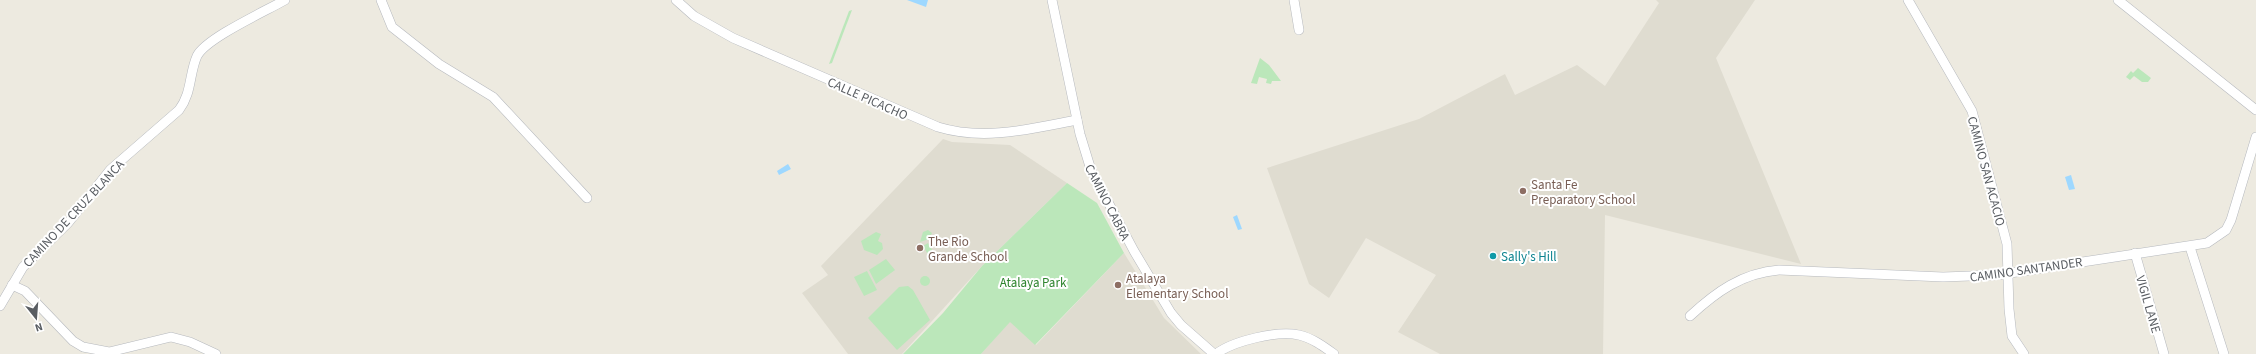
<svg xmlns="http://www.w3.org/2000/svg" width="2256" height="354" viewBox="0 0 2256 354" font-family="'Source Sans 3',sans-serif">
<rect width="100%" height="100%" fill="#edeae0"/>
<!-- education -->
<g fill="#dfdcd0">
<path d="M1656 0H1755L1716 58 1801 264 1605 215 1603 354H1440L1398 332 1436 275 1366 238 1329 298 1309 284 1267 168 1419 119 1505 74 1515 95 1577 65 1605 86 1659 3Z"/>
<path d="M943 139 952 142 1010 145 1067 183 982 266 902 354H848L802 293 828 275 821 266Z"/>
<path d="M1124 253 1164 318 1201 354H981L1010 321 1036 345Z"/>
</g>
<!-- green -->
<g fill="#bbe7ba">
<path d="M852 10 832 63 829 64 849 11Z"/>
<path d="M1260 58 1269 65 1281 81H1272L1271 84 1266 83 1267 79 1259 77 1257 84 1251 83Z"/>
<path d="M2138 68 2151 78 2148 82H2142L2134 76 2130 80 2126 77 2131 71 2133 73Z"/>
<path d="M1067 183 1097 203 1124 253 1035 345 1010 322 981 354H903L943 313 982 266Z"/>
<path d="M928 230 932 233 929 239 920 242 923 232Z"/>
<path d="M876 232 881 234 878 241 882 243 883 249 877 255 864 250 861 241Z"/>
<path d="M928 243 935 255 930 258 923 246Z"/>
<path d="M886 259 895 270 876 284 869 270Z"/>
<path d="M867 271 877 290 864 296 854 277Z"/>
<circle cx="925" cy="281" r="5"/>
<path d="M908 286 913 290 930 320 897 350 868 318 899 287Z"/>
</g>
<!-- water -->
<g fill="#9ed8ff">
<path d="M907 0H928L926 7Z"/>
<path d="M788 164 791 169 779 175 777 171Z"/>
<path d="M2071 175 2075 189 2069 190 2065 177Z"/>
<path d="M1237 215 1242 229 1238 230 1233 217Z"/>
</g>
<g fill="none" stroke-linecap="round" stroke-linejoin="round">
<defs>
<g id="minor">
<path d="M381 0 392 27 439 64 493 97 587 198"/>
<path d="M676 0 694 16 733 38 938 127C984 141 1030 129 1077 120"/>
<path d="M1052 0 1080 134 1091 170 1134 251 1171 313 1181 325 1214 354"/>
<path d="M1294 0 1299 30"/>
<path d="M1908 0 1972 111 2007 244 2009 309 2012 336 2024 354"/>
<path d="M2118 0 2256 110"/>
<path d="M2190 247 2224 354"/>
<path d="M2135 253 2164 354"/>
<path d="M12 285 25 291 73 341 83 347 109 352 171 337 190 342 216 354"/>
<path d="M0 306 23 267 68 223 110 170 179 110C192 93 189 74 197 56 206 38 266 11 285 0"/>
<path d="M1690 316C1716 292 1742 273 1779 270L1943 277 1997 275 2207 243 2226 230 2231 220 2256 137"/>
<path d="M1216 354C1233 341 1278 330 1299 335 1312 338 1323 346 1334 354"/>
</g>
</defs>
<!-- minor casing -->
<use href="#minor" stroke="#b6b9be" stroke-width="10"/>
<!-- minor -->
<use href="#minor" stroke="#fff" stroke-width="9"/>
</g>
<!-- markers -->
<g fill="#8d6e63" stroke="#fff" stroke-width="1.5">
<circle cx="1523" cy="191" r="4"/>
<circle cx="920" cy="248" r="4"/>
<circle cx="1118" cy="285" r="4"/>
</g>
<circle fill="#0f9aa8" stroke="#fff" stroke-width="1.5" cx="1493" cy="256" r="4"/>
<g text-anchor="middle" stroke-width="4" stroke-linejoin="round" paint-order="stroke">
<!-- street labels -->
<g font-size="13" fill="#595d62" stroke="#fff">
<text transform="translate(868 98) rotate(24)" y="5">CALLE PICACHO</text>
<text transform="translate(1987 171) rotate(75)" y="5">CAMINO SAN ACACIO</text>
<text transform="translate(1108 202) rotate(63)" y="5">CAMINO CABRA</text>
<text transform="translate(73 213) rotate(-47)" y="5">CAMINO DE CRUZ BLANCA</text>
<text transform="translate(2026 269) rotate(-8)" y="5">CAMINO SANTANDER</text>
<text transform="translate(2149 304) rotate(74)" y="5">VIGIL LANE</text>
</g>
<!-- education labels -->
<g font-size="13" fill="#785e54" stroke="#fff" text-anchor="start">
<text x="1531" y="189">Santa Fe<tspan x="1531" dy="15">Preparatory School</tspan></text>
<text x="928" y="246">The Rio<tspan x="928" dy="15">Grande School</tspan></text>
<text x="1126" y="283">Atalaya<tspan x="1126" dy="15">Elementary School</tspan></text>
</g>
<!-- culture labels -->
<g font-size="13" fill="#0d838f" stroke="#fff" text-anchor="start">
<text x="1501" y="261">Sally's Hill</text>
</g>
<!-- park labels -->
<g font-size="13" fill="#2e852e" stroke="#fff">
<text x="1033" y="287">Atalaya Park</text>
</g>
</g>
<!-- north arrow -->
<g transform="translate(36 318) rotate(163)" stroke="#ffffff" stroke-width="3" paint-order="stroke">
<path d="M0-3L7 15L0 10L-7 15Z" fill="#595d62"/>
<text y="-6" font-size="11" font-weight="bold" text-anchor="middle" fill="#595d62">N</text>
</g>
</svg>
